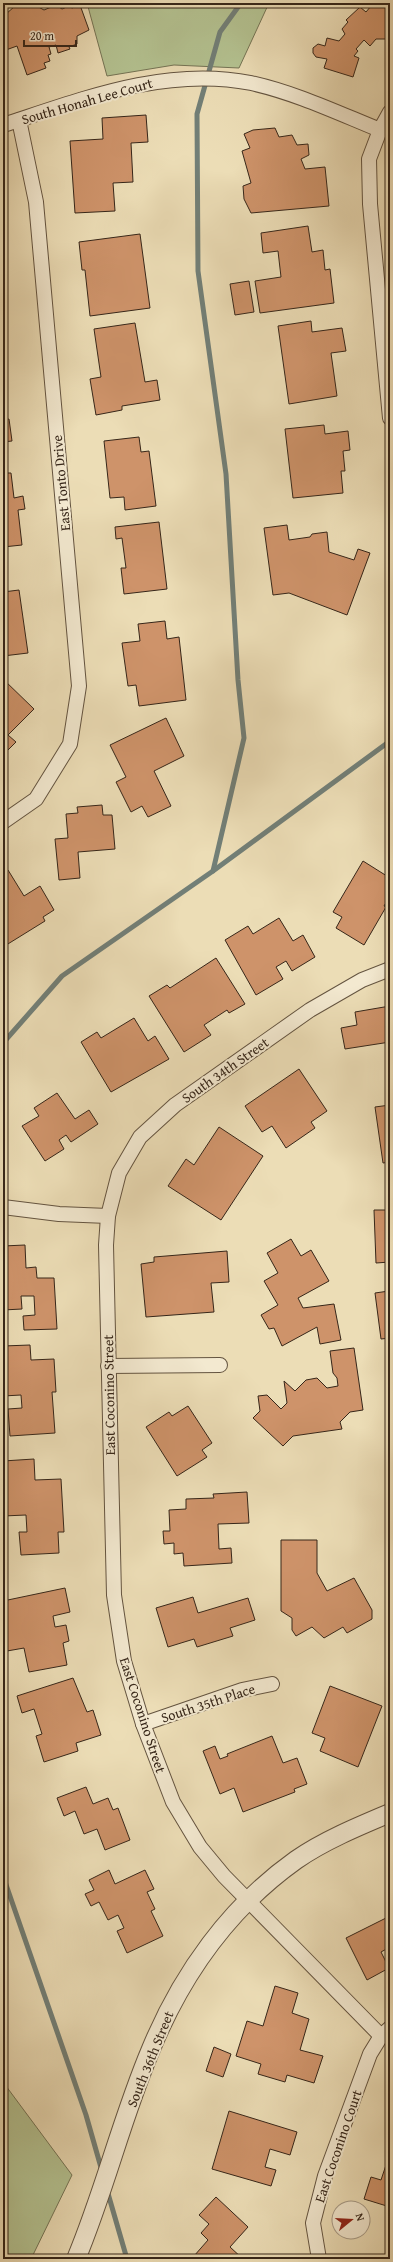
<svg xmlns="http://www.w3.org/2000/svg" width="393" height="2262" viewBox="0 0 393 2262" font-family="'Gentium Book Plus',serif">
<rect width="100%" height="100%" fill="#ecddb6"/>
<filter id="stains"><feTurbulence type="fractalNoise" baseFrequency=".005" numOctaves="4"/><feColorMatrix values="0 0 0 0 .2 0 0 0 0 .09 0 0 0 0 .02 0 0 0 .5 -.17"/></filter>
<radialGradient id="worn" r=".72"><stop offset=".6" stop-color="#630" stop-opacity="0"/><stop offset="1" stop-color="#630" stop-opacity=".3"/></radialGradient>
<!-- green -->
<g fill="#b4c291" stroke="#757455">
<path d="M87 3H269L239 68 174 65 107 76Z"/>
<path d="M3 2082 72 2175 31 2259H3Z"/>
</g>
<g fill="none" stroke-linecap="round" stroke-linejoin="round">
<!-- stream -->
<g stroke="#727f77" stroke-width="5">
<path d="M213 871 244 738 238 680 226 474 198 271 197 114 220 32 241 3"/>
<path d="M3 1043 62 976 213 871 390 741"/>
<path d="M3 1876 86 2115 102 2171"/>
<path d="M107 2190 127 2259"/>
</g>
</g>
<!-- building -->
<g fill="#ce936a" stroke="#362619">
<path d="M367 3H390V20H388L389 39H376L370 46 364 40 356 49 358 51 354 56 359 58 353 77 324 68 327 59 316 57 313 53V48L318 44 325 46 327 38 339 41 345 34 342 29 348 22 346 20 360 7 366 12 371 6Z"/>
<path d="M22 4H33L44 10 56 5 62 9 69 6 72 8 80 5 89 30 77 36V44L69 47 70 49 58 53 56 45 49 47 51 54 48 55 50 61 44 63 46 68 27 75 17 46 3 51V18L7 17 6 14 15 6Z"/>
<path d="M146 115 148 142 131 143 133 182 113 183 115 211 75 213 70 141 103 139 102 118Z"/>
<path d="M275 128 279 137 292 135 297 145 308 144 309 155 301 159 305 169 325 167 329 206 251 213 244 199 243 186 251 183 242 151 250 148 244 134 253 130Z"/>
<path d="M308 226 312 252 323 250 325 270 330 269 334 303 260 313 255 281 281 277 278 251 263 253 261 233Z"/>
<path d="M140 234 150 308 90 316 85 270H82L79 242Z"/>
<path d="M249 281 254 312 235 315 230 284Z"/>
<path d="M311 321 312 332 342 328 346 351 331 353 337 396 289 404 278 326Z"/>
<path d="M135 323 145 382 157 380 160 400 122 406V410L96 415 90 379 101 377 94 329Z"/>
<path d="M9 419 12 441 3 442V420Z"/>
<path d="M324 425 325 434 348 431 350 450 343 451 345 471H341L343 493 293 498 285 429Z"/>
<path d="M139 437 141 452 149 451 156 506 125 510 124 497 110 498 104 441Z"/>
<path d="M3 473H11L14 498 23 496 25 509 18 510 22 545 3 547Z"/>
<path d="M159 522 167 589 124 594 121 568H126L122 538 116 539 115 527Z"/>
<path d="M287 525 289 540 310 537 312 534 327 532 329 552 354 560 358 549 370 553 347 615 289 593 273 595 264 528Z"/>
<path d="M19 590 28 653 3 656V592Z"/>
<path d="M165 621 167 639 179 637 186 700 139 706 136 685 128 686 122 643 140 641 138 624Z"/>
<path d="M3 679 34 709 8 735 16 742 3 755Z"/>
<path d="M166 718 184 756 154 771 171 806 148 817 142 806 131 812 116 782 126 777 110 745Z"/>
<path d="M102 805 103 815H112L115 849 78 852 80 878 59 880 55 839 68 838 66 814 78 813 77 807Z"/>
<path d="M363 861 390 878V896L384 906 386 907 364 945 336 928 342 917 333 912Z"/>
<path d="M8 870 24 896 40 886 54 910 43 917 45 921 3 947V873Z"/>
<path d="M279 918 293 941 303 935 315 957 292 971 286 961 276 967 283 979 256 995 225 940 248 926 253 934Z"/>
<path d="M216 958 245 1004 229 1013 227 1010 204 1025 211 1035 184 1052 149 996 167 985 170 988Z"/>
<path d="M390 1006V1042L345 1049 341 1028 357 1025 355 1012Z"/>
<path d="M134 1018 148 1041 155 1036 169 1059 111 1092 81 1042 97 1032 101 1038Z"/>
<path d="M299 1069 327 1111 311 1122 315 1128 286 1148 272 1126 262 1132 245 1106Z"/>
<path d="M57 1093 75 1119 89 1110 98 1124 71 1142 66 1135 59 1140 64 1149 45 1161 22 1126 39 1116 34 1108Z"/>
<path d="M390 1105V1162L383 1163 375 1107Z"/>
<path d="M219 1127 263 1156 221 1220 168 1186 186 1159 194 1165Z"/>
<path d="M374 1210H390V1262L376 1263Z"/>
<path d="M291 1239 301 1256 311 1250 329 1281 298 1298 303 1308 334 1304 341 1340 320 1344 317 1327 282 1346 274 1328 269 1329 261 1315 278 1305 264 1281 278 1273 267 1253Z"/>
<path d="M25 1245 26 1268 36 1267 37 1278H54L57 1329 24 1330 23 1316 35 1315 34 1296H21L22 1309 3 1310V1246Z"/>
<path d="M227 1251 229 1282 211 1283 214 1312 146 1317 141 1264 154 1262V1257Z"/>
<path d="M387 1276H390V1338L381 1339 375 1293 389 1291Z"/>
<path d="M30 1345 31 1360 54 1359 56 1392H52L55 1433 10 1436 8 1409 22 1408 21 1395 3 1396V1346Z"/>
<path d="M354 1348 363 1410 350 1412 340 1422 342 1429 293 1436 283 1446 253 1418 260 1411 258 1396 267 1395 281 1409 287 1403 284 1381 295 1391 306 1380 317 1378 327 1388 338 1386 337 1378 333 1373 330 1351Z"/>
<path d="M188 1406 212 1443 202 1450 207 1457 177 1476 146 1427 169 1412 172 1416Z"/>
<path d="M34 1459 35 1480 61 1479 64 1532H58L59 1553 21 1555 19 1532H27L26 1515 3 1516V1461Z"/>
<path d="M247 1492 249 1523 218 1524 219 1549 231 1548 232 1563 184 1566 183 1553 174 1554V1543L164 1544 163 1531H170L169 1510 186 1509V1499L214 1498 213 1494Z"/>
<path d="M281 1540H317V1573L327 1591 354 1578 372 1610V1619L347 1633 343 1627 324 1638 312 1627 296 1636 292 1630V1618L281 1611Z"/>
<path d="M65 1588 70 1612 53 1616 55 1627 66 1625 69 1641 63 1643 67 1665 29 1672 24 1648 7 1651 3 1632V1601Z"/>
<path d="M193 1597 198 1613 248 1598 255 1620 230 1628 233 1636 197 1647 194 1639 168 1647 156 1608Z"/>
<path d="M73 1678 87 1712 93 1710 101 1735 76 1743 78 1751 44 1762 36 1736 42 1734 34 1709 22 1713 17 1696Z"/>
<path d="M330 1686 382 1706 358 1767 320 1751 325 1738 312 1733Z"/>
<path d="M272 1736 283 1763 297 1758 307 1784 294 1789 295 1792 243 1812 234 1788 220 1794 203 1751 215 1746 220 1759 228 1756 227 1754Z"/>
<path d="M86 1787 93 1804 108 1798 113 1810 118 1808 130 1840 105 1850 97 1829 84 1834 75 1811 64 1816 57 1798Z"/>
<path d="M109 1870 115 1884 145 1870 154 1889 147 1892 155 1909 151 1911 163 1936 127 1953 117 1931 124 1928 118 1915 108 1920 99 1902 91 1906 85 1894 94 1890 89 1880Z"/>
<path d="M390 1916V1947L381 1952 389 1968 367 1980 346 1938Z"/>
<path d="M275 1986 298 1993 292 2013 309 2019 300 2050 323 2056 314 2083 287 2075 285 2082 258 2074 261 2064 236 2056 247 2021 263 2026Z"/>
<path d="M214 2047 231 2054 223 2077 206 2071Z"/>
<path d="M229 2111 297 2132 290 2155 270 2149 265 2167 276 2170 271 2186 212 2169Z"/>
<path d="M387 2162 390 2163V2207L364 2199 371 2177 381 2180Z"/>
<path d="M216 2197 248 2227 230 2247 243 2259H197L194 2256 208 2240 201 2233 209 2224 199 2215Z"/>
</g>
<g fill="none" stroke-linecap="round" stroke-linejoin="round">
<defs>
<g id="minor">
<path d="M390 112 380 130 369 159 370 204 390 418"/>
<path d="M3 125C83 99 166 66 251 83 296 93 338 113 380 130"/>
<path d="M3 822 36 799 70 744 79 686 36 202 19 120"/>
<path d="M3 1207 59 1214 108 1216"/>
<path d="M108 1366 220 1365"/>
<path d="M143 1724 242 1690 272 1684"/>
<path d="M381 2036 224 1876 200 1847 173 1802 143 1724 124 1661 114 1595 106 1245 108 1216 119 1173 140 1137 175 1105 310 1010 362 980 390 969"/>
<path d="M319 2259 313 2223 325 2176 370 2054 381 2036 390 2028"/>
</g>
<path id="tertiary" d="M76 2259C105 2190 122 2117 151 2049 182 1974 230 1907 296 1860 323 1841 359 1826 390 1813"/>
</defs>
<!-- minor casing -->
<use href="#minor" stroke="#645440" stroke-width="16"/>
<!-- tertiary casing -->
<use href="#tertiary" stroke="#645440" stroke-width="20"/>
<!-- minor -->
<use href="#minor" stroke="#f3e9d0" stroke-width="14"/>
<!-- tertiary -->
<use href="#tertiary" stroke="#f3e9d0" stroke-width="18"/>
</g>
<g text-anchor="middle" stroke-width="4" stroke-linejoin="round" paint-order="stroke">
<!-- street labels -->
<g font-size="14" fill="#362619" stroke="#f3e9d0">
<text transform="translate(87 101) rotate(-16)" y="5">South Honah Lee Court</text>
<text transform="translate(61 483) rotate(-95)" y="5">East Tonto Drive</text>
<text transform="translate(225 1070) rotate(-35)" y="5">South 34th Street</text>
<text transform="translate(109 1395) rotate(-91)" y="5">East Coconino Street</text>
<text transform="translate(208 1703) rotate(-18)" y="5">South 35th Place</text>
<text transform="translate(143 1715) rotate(72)" y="5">East Coconino Street</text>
<text transform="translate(150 2059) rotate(-68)" y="5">South 36th Street</text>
<text transform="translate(338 2146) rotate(-71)" y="5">East Coconino Court</text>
</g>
</g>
<!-- margin -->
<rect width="393" height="2262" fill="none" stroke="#ecddb6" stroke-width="16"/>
<rect x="4" y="4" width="385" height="2254" fill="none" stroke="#362619" stroke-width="2"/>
<rect x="8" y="8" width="377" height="2246" fill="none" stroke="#362619"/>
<!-- north arrow -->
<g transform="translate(351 2220) rotate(72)"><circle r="19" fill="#f3e9d0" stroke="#a79b87"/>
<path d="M0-3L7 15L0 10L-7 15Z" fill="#8f2418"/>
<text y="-6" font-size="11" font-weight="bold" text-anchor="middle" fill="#362619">N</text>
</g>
<!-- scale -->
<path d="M24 40v6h52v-6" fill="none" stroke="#362619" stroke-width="2"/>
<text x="30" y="40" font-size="12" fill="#362619" stroke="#f3e9d0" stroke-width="3" paint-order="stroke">20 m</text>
<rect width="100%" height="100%" filter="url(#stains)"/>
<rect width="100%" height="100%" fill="url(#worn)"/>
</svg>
